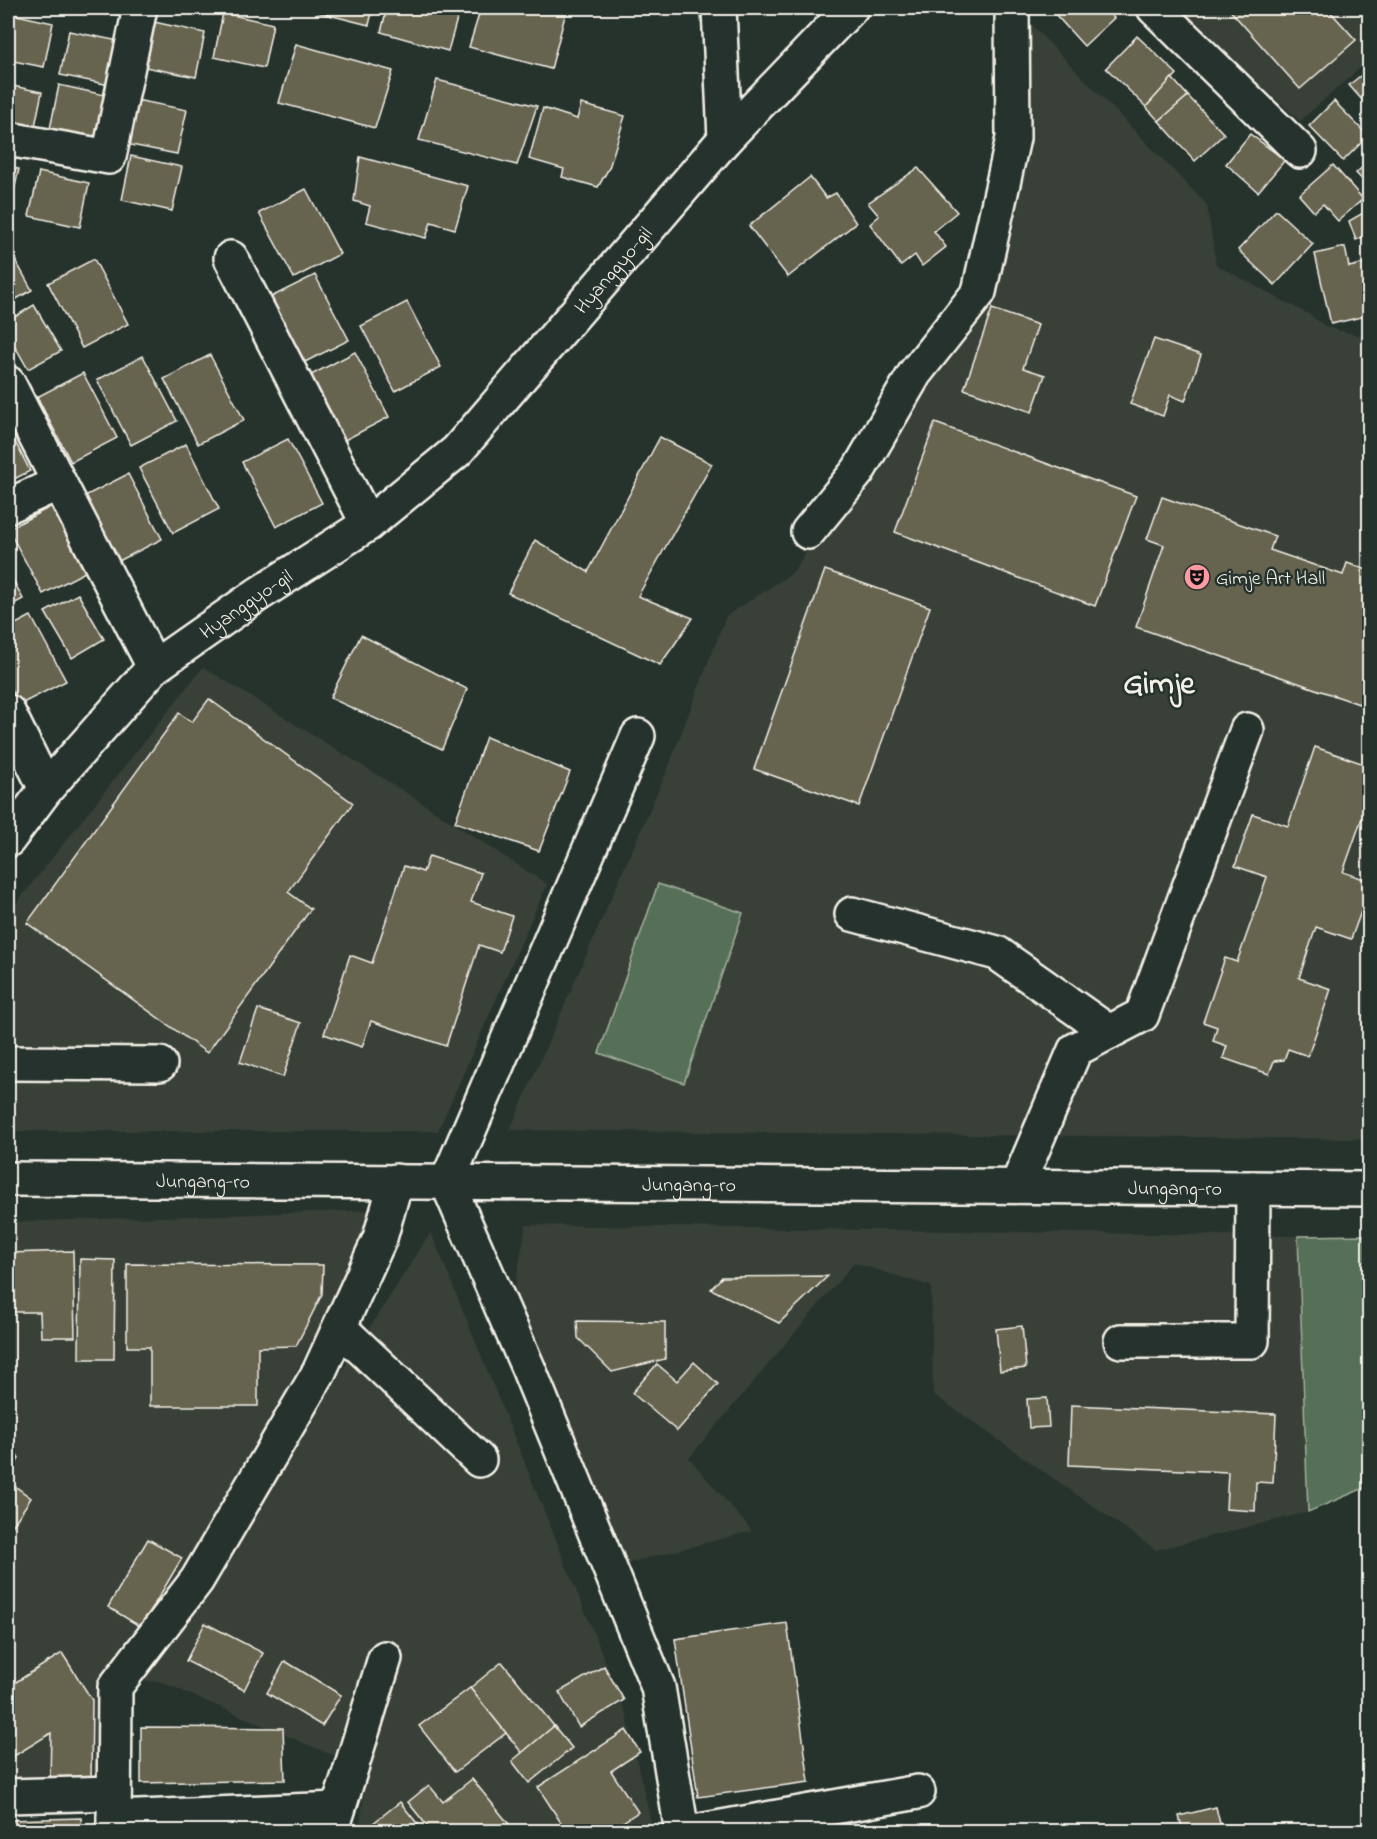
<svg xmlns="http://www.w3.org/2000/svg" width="1377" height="1839" viewBox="0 0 1377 1839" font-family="'Indie Flower',sans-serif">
<rect width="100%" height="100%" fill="#26332d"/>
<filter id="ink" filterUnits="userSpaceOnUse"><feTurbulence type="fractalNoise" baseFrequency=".0167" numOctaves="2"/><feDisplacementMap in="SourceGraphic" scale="12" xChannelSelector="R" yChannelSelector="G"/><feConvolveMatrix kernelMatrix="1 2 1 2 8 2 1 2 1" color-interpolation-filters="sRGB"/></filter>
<g filter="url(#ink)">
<!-- built -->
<g fill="#394137">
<path d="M1175 8H1369V60L1300 121Z"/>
<path d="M1020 13 1207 205 1216 265 1310 315 1326 327 1357 335 1369 334V1139L510 1130 668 768 726 616 791 574 992 288Z"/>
<path d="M203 667 408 794 547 884 438 1131H8V914Z"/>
<path d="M379 1210 251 1459 278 1470 431 1232 626 1713 653 1831H359L367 1770 159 1681 101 1682 100 1786 8 1791V1222Z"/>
<path d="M526 1225 1298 1236 1308 1512 1156 1550 933 1394 931 1286 854 1263 689 1458 752 1531 628 1563 514 1292Z"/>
</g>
<!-- green -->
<g fill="#557056" stroke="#a4b09f" stroke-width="1.5">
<path d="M658 884 743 913 684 1083 599 1053Z"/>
<path d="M1369 1235V1486L1308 1512 1298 1236Z"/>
</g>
<!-- building -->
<g fill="#66634f" stroke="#f4f1e8" stroke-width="1.5">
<path d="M81 8H120L119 15Z"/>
<path d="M310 8H373L369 25 309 10Z"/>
<path d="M387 8H460L448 51 381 32Z"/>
<path d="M481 8H567L551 69 469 47Z"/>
<path d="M1062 8H1104L1114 18 1084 46 1055 14Z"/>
<path d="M1228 8H1327L1356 40 1300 89Z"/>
<path d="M8 13 53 23 44 67 8 60Z"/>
<path d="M223 13 273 24 264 68 214 57Z"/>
<path d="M154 22 205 33 196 77 145 67Z"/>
<path d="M69 31 119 41 110 85 60 75Z"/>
<path d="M1137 36 1177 74 1146 107 1106 68Z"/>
<path d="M296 44 393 71 375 128 279 103Z"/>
<path d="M1370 68V109L1349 85Z"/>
<path d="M1172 78 1188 96 1159 121 1146 107Z"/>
<path d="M437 80 537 106 517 165 419 140Z"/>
<path d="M8 85 42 92 33 136 8 131Z"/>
<path d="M59 85 109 96 100 140 50 129Z"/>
<path d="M1188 96 1224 134 1195 161 1159 121Z"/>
<path d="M136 100 187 110 177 154 126 144Z"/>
<path d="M1334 101 1368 136 1343 161 1309 126Z"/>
<path d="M581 104 625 116 609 168 598 187 562 177 564 169 529 159 543 108 577 119Z"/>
<path d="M1250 134 1285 160 1258 192 1226 164Z"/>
<path d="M131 156 182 167 172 211 122 200Z"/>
<path d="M360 157 468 186 455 229 431 222 426 238 366 222 370 206 354 201Z"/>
<path d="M1370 160V188L1356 173Z"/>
<path d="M1333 165 1363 199 1338 221 1323 204 1314 212 1299 195Z"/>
<path d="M8 167 19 169 9 213H8Z"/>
<path d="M918 168 957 212 934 231 946 247 922 266 915 255 901 266 870 224 879 216 868 203Z"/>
<path d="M39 172 89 183 80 227 29 216Z"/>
<path d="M810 177 826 198 836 193 856 223 788 277 749 226Z"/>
<path d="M306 189 340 254 294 278 259 213Z"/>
<path d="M1370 209V234L1356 240 1349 221Z"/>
<path d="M1276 210 1313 244 1275 285 1238 250Z"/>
<path d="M8 247 32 290 8 304Z"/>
<path d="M1345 247 1349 267 1370 262V315L1331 324 1315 254Z"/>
<path d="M94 259 128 324 82 348 48 283Z"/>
<path d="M315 275 349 340 303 363 269 298Z"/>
<path d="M407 302 441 367 395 391 361 326Z"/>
<path d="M34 305 61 351 28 369 8 334V321Z"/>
<path d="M992 309 1038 325 1023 368 1045 375 1032 412 964 389Z"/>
<path d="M1154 339 1201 355 1185 401 1170 395 1163 416 1130 404Z"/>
<path d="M355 352 389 417 343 441 309 376Z"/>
<path d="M210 355 244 420 198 444 164 379Z"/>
<path d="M143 356 177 421 131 445 97 380Z"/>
<path d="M83 373 117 438 71 462 37 397Z"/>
<path d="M935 423 1136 496 1095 606 895 532Z"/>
<path d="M8 428 30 471 8 482Z"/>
<path d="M660 437 712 464 638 596 693 618 660 665 508 593 535 540 588 572Z"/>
<path d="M288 439 322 503 276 527 242 462Z"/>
<path d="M186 444 219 509 173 533 139 468Z"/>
<path d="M128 474 162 539 115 563 81 498Z"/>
<path d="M1162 497 1275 536 1270 550 1343 575 1347 563 1370 571V675L1359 704 1136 627 1164 545 1147 539Z"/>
<path d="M54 505 89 570 43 594 8 529Z"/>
<path d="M8 570 23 599 8 607Z"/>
<path d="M825 570 930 607 859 806 754 769Z"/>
<path d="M78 594 104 639 72 658 45 612Z"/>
<path d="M31 616 66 681 19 705 8 682V628Z"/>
<path d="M361 635 467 689 442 749 330 698Z"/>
<path d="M209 699 353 803 288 892 311 909 207 1053 27 923 179 713 192 722Z"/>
<path d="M486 737 570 772 539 851 455 822Z"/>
<path d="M1315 747 1370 766V795L1343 872 1370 881V887L1351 939 1316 927 1299 978 1331 989 1308 1056 1288 1049 1284 1060 1274 1061 1269 1074 1223 1058 1227 1046 1213 1041 1217 1027 1203 1022 1225 958 1237 962 1267 877 1235 866 1253 814 1288 826Z"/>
<path d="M429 856 481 873 471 902 512 916 500 952 479 945 446 1046 371 1021 362 1047 324 1034 350 955 372 963 404 866 423 872Z"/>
<path d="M258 1009 301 1023 283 1077 240 1062Z"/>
<path d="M73 1251 75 1337H41L40 1312H8V1253Z"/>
<path d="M80 1259 115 1260 114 1359H79Z"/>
<path d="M127 1264 323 1265 322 1294 296 1346 258 1347V1406H150V1347H127Z"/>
<path d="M828 1276 779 1323 711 1289 722 1277Z"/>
<path d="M577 1321 665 1322V1359L612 1372 578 1338Z"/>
<path d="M1022 1326 1026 1368 1000 1371 996 1329Z"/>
<path d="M694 1362 718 1384 677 1431 632 1393 657 1364 677 1381Z"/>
<path d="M1047 1398 1049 1427 1029 1428 1027 1399Z"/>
<path d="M1071 1405 1276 1414 1273 1483 1256 1482 1255 1511 1226 1509 1228 1472 1069 1465Z"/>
<path d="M8 1438 19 1458 8 1481 31 1498 9 1531Z"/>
<path d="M148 1539 182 1558 141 1627 108 1607Z"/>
<path d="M205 1623 263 1653 244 1690 186 1661Z"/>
<path d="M787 1623 809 1782 698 1797 675 1639Z"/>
<path d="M62 1653 92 1700 91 1779H50L51 1733 9 1759 8 1756V1687Z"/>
<path d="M285 1661 341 1695 322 1726 267 1693Z"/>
<path d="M502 1662 554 1726 522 1753 470 1688Z"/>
<path d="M604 1666 624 1700 579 1727 559 1692Z"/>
<path d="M470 1688 506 1733 455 1772 419 1726Z"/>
<path d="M554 1726 572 1748 529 1783 512 1761Z"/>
<path d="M141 1727 283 1728 285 1780 141 1783Z"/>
<path d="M626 1730 640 1752 611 1771 638 1812 620 1824 625 1832H567L538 1787Z"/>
<path d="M472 1779 513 1829 510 1832H432L408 1802 429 1785 443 1802Z"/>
<path d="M400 1802 424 1832H364L363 1831Z"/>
<path d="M1216 1807 1222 1832H1183L1179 1816Z"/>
<path d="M81 1818 82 1832H8V1820Z"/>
</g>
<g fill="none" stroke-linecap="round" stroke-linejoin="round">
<defs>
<g id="minor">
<path d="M719 8 725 139"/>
<path d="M1154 8 1300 151"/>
<path d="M8 139 109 157 140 8"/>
<path d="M231 258 368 524"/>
<path d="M8 383 154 667"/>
<path d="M8 506 59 483"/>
<path d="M808 532 858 471 915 373 979 292 1013 138 1012 8"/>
<path d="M8 712 46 789"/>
<path d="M638 736 447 1182 529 1370 658 1687 682 1832"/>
<path id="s1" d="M8 840 46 789 154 667 257 595 368 524 457 451 725 139 851 8"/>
<path d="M852 914 997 953 1109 1032"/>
<path d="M8 1063 160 1064"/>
<path id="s2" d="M8 1179 1370 1189"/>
<path d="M1017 1186 1075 1050 1142 1015 1247 730"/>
<path d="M340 1328 479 1460"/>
<path d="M1121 1341H1252L1253 1188"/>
<path d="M8 1796 114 1793"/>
<path d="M114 1818 338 1809"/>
<path d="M332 1830 385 1658"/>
<path d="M114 1832 115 1687 197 1580 319 1372 380 1238 396 1181"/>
<path d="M694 1832 918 1792"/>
</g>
</defs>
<!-- minor casing -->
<use href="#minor" stroke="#f4f1e8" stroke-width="38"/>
<!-- minor -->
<use href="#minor" stroke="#26332d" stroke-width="33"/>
</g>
</g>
<!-- icons -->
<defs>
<symbol id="theatre-disc" viewBox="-11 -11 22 22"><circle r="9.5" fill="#ff9aa2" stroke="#26332d"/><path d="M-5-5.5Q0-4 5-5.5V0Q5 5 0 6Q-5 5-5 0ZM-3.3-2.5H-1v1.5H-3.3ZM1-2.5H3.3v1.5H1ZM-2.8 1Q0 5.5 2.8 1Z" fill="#111"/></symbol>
</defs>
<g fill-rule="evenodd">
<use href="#theatre-disc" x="1182" y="562" width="30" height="30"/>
</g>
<g text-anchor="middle" stroke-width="5" stroke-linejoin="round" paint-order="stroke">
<!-- street labels -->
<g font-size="20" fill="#f4f1e8" stroke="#26332d">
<text dy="7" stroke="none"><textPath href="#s1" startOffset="838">Hyanggyo-gil</textPath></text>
<text dy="7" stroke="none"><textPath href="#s1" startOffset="338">Hyanggyo-gil</textPath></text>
<text dy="7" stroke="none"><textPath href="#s2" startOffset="195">Jungang-ro</textPath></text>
<text dy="7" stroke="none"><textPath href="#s2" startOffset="681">Jungang-ro</textPath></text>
<text dy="7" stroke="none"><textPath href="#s2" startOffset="1167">Jungang-ro</textPath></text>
</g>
<!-- poi labels -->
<g font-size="20" fill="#f4f1e8" stroke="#26332d" text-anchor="start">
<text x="1216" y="584">Gimje Art Hall</text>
</g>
<!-- town labels -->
<g font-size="32" font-weight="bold" fill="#f4f1e8" stroke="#26332d">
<text x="1159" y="693">Gimje</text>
</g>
</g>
<!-- margin -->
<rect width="1377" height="1839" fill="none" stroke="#26332d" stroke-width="30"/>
<rect x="15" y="15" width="1347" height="1809" fill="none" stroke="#f4f1e8" stroke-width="2" filter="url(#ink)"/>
</svg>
